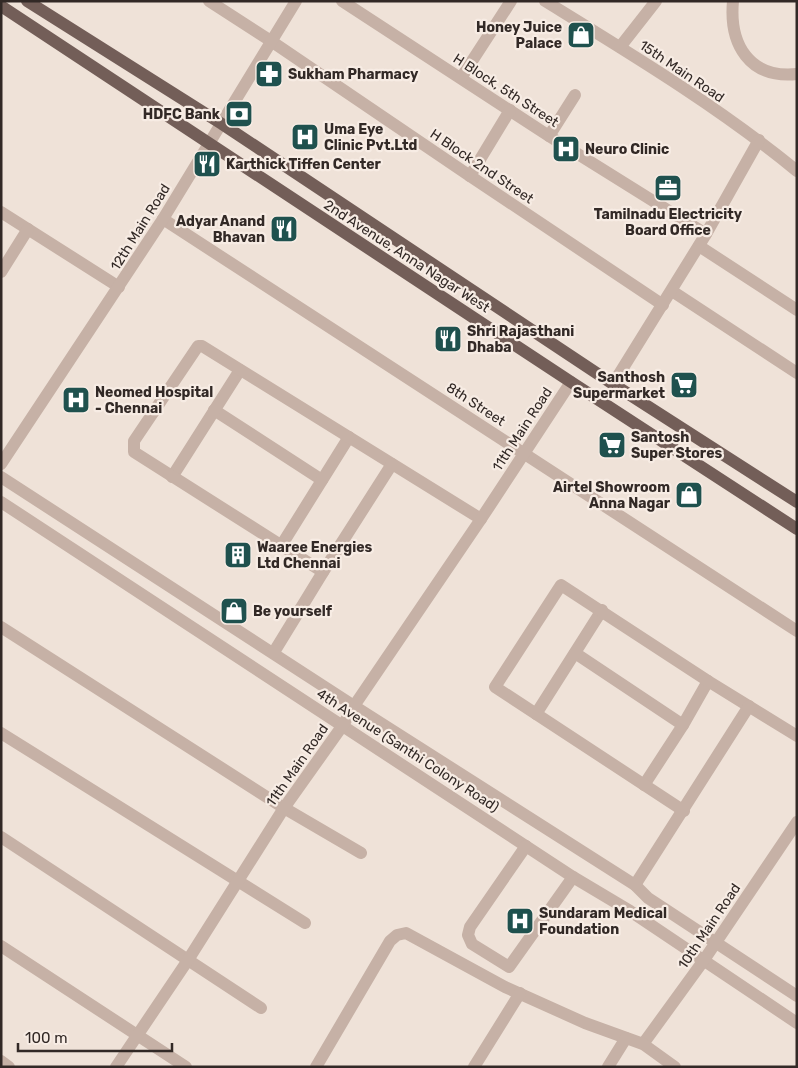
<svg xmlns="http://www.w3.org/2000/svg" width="798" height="1068" viewBox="0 0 798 1068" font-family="Rubik,sans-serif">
<rect width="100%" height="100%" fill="#efe2d8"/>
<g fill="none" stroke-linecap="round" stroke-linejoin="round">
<!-- minor -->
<g stroke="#c6b1a6" stroke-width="12">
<path d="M209 1 271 41 470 176 663 305"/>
<path d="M342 1 549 136 706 234"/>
<path d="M545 1C631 54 719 107 797 171"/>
<path d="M733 1C729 44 749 79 797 74"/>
<path d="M620 47 656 1"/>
<path d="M461 78 511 1"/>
<path d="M549 136 575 95"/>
<path d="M470 176 510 110"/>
<path d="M1 212 119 287"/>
<path d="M163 219 797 631"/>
<path d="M699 246 797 310"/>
<path d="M1 272 28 229"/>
<path d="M672 291 797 373"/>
<path d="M613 384 706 234 759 140"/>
<path d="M214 410 322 480"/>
<path d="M1 464 163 219 296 1"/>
<path d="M1 477 354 706 635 885 648 898 797 996"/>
<path d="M172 477 240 370"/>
<path d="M1 502 573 877 630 911 797 1023"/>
<path d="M281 546 349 437"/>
<path d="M323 572 134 452V441L198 346H202L481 519"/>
<path d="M1 627 284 808 361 853"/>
<path d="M274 652 323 572 392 464"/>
<path d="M575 653 683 725"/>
<path d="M536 714 602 610"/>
<path d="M1 733 305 923"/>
<path d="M644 785 683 725 708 681"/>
<path d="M684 811 495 687 561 585 708 681 797 736"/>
<path d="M1 837 261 1008"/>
<path d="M526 846 470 927 468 935 472 944 509 967 573 877"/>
<path d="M635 885 749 706"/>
<path d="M1 946 186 1067"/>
<path d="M643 1044 704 960 797 822"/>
<path d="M1 1061 9 1067"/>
<path d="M116 1067 188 960 284 808 343 725 354 706 481 519 571 382"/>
<path d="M316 1067 390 941 397 935 406 933 505 987 585 1023 643 1044 675 1067"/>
<path d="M474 1067 520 993"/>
<path d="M608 1067 626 1038"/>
</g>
<!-- major -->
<g stroke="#735e58" stroke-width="12">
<path d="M27 1 222 124 613 384 797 502"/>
<path d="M1 6 571 382 797 529"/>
</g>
</g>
<!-- icons -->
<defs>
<symbol id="shop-square" viewBox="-11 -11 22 22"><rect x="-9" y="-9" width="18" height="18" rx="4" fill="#1f514e" stroke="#f7ece4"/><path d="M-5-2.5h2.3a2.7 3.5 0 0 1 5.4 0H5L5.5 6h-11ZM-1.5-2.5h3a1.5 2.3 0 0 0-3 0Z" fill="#fff"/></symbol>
<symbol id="pharmacy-square" viewBox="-11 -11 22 22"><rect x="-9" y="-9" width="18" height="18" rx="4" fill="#1f514e" stroke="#f7ece4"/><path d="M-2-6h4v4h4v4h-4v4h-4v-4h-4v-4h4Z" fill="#fff"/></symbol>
<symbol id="bank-square" viewBox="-11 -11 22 22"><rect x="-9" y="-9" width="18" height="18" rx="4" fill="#1f514e" stroke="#f7ece4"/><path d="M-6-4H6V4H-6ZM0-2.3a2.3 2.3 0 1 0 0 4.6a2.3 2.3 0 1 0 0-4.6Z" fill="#fff"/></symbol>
<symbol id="hospital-square" viewBox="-11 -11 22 22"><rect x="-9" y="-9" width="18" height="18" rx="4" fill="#1f514e" stroke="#f7ece4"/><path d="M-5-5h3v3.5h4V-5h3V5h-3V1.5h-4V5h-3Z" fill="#fff"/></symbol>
<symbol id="restaurant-square" viewBox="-11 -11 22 22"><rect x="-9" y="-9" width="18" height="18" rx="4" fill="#1f514e" stroke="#f7ece4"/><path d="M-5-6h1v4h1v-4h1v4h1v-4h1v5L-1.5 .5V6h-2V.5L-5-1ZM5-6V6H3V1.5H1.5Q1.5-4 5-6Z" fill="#fff"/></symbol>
<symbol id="office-square" viewBox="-11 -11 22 22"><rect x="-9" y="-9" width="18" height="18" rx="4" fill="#1f514e" stroke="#f7ece4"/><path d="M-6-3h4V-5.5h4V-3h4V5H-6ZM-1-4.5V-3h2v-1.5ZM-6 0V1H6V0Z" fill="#fff"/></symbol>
<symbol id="supermarket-square" viewBox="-11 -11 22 22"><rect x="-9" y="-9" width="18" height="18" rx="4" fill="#1f514e" stroke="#f7ece4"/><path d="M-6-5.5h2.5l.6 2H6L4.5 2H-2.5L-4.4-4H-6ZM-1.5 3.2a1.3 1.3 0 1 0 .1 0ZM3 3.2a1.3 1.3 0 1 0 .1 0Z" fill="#fff"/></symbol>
<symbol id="building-square" viewBox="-11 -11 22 22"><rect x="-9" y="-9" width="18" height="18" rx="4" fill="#1f514e" stroke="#f7ece4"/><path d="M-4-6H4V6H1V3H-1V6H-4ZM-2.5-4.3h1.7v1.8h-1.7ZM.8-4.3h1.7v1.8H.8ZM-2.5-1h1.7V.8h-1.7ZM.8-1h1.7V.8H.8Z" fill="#fff"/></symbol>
</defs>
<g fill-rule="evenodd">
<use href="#shop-square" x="565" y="19" width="32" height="32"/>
<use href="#pharmacy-square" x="253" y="58" width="32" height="32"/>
<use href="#bank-square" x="223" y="98" width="32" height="32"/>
<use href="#hospital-square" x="289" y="121" width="32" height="32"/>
<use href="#hospital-square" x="550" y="133" width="32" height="32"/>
<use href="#restaurant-square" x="191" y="148" width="32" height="32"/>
<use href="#office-square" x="652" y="172" width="32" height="32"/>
<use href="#restaurant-square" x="268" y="213" width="32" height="32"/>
<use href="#restaurant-square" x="432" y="323" width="32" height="32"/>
<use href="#supermarket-square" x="668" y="369" width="32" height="32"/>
<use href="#hospital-square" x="60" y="384" width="32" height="32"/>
<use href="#supermarket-square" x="596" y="429" width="32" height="32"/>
<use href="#shop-square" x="673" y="479" width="32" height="32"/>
<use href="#building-square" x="222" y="539" width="32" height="32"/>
<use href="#shop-square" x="218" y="595" width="32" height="32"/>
<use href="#hospital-square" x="504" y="905" width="32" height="32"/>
</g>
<g text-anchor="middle" stroke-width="4.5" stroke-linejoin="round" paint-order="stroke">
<!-- poi labels -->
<g font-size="14" font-weight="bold" fill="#322926" stroke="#f7ece4" text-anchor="start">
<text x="562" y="32" text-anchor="end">Honey Juice<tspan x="562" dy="16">Palace</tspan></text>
<text x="288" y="79">Sukham Pharmacy</text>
<text x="220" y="119" text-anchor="end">HDFC Bank</text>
<text x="324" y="134">Uma Eye<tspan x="324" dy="16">Clinic Pvt.Ltd</tspan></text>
<text x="585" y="154">Neuro Clinic</text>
<text x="226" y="169">Karthick Tiffen Center</text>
<text x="668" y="219" text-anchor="middle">Tamilnadu Electricity<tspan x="668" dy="16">Board Office</tspan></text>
<text x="265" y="226" text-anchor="end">Adyar Anand<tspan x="265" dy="16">Bhavan</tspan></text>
<text x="467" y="336">Shri Rajasthani<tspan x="467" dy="16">Dhaba</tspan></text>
<text x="665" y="382" text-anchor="end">Santhosh<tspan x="665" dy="16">Supermarket</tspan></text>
<text x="95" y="397">Neomed Hospital<tspan x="95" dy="16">- Chennai</tspan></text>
<text x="631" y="442">Santosh<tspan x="631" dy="16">Super Stores</tspan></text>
<text x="670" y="492" text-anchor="end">Airtel Showroom<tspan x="670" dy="16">Anna Nagar</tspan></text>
<text x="257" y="552">Waaree Energies<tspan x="257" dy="16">Ltd Chennai</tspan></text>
<text x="253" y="616">Be yourself</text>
<text x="539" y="918">Sundaram Medical<tspan x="539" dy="16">Foundation</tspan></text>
</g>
<!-- street labels -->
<g font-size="14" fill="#322926" stroke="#f7ece4">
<text transform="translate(682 71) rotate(34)" y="5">15th Main Road</text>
<text transform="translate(506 90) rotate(33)" y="5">H Block, 5th Street</text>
<text transform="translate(482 166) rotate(34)" y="5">H Block 2nd Street</text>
<text transform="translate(140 227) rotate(-58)" y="5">12th Main Road</text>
<text transform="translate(407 256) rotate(33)" y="5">2nd Avenue, Anna Nagar West</text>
<text transform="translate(476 404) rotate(33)" y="5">8th Street</text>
<text transform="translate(522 429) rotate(-57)" y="5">11th Main Road</text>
<text transform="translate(408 750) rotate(33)" y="5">4th Avenue (Santhi Colony Road)</text>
<text transform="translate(297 765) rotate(-55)" y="5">11th Main Road</text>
<text transform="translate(709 926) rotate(-56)" y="5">10th Main Road</text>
</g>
</g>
<!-- border -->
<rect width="798" height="1068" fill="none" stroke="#322926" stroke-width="5"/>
<!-- scale -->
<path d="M18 1043v8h154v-8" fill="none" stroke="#322926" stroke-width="2.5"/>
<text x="25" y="1043" font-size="15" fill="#322926" stroke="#f7ece4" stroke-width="4" paint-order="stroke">100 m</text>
</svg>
